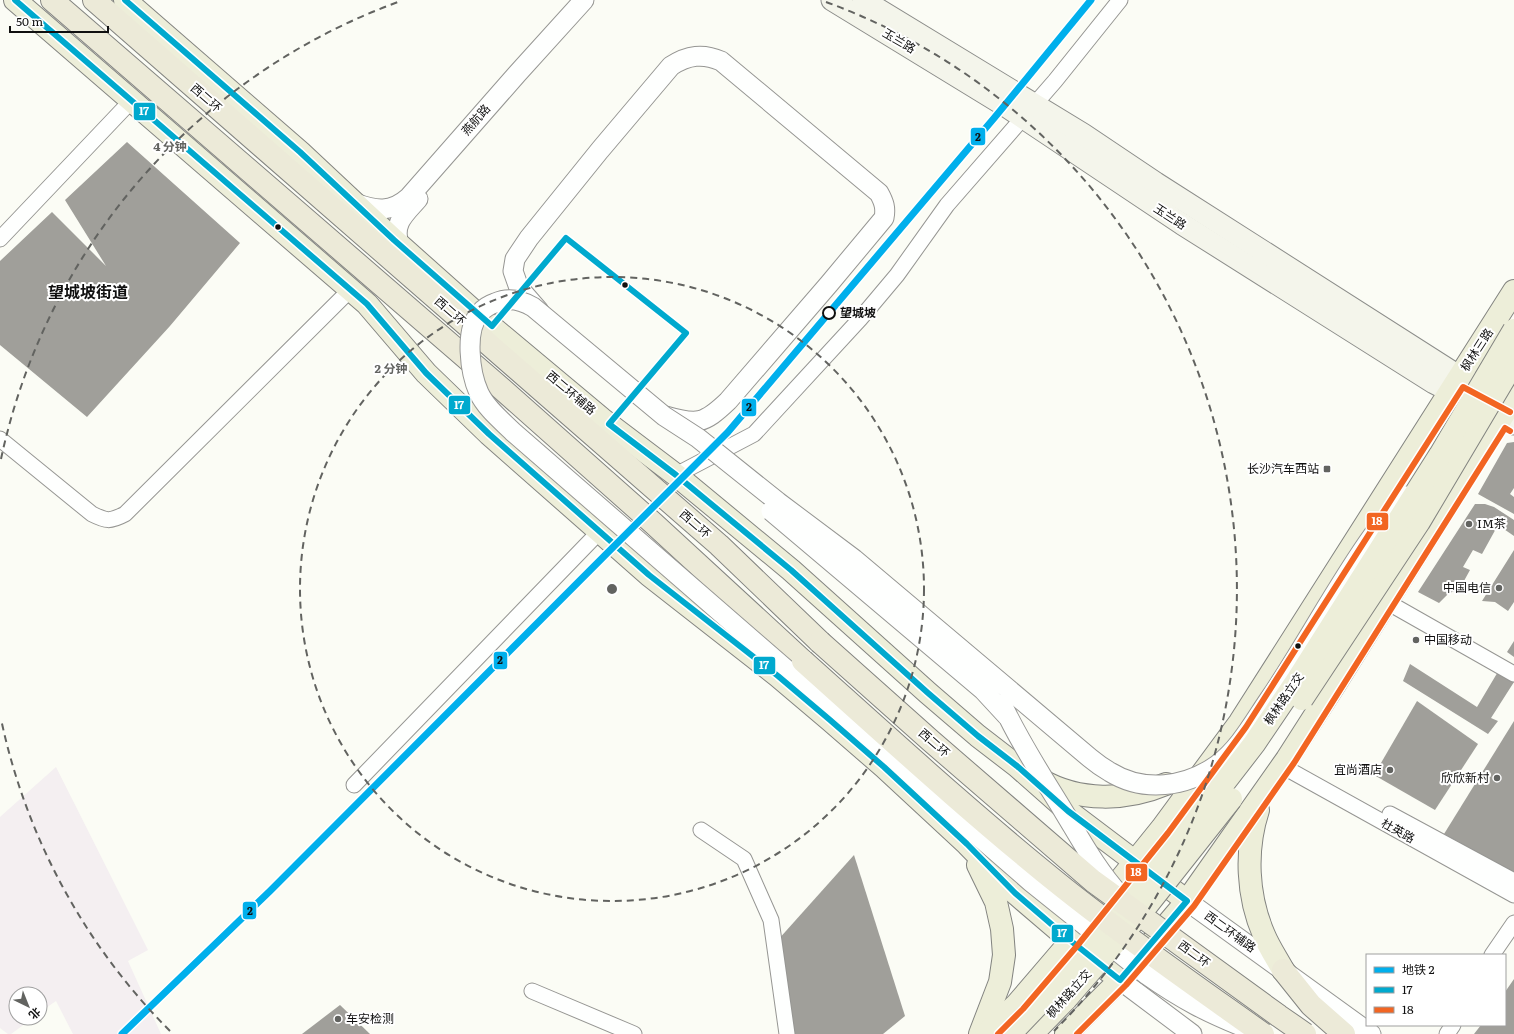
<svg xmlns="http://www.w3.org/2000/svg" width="1514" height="1034" viewBox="0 0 1514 1034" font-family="Literata,'Noto Sans SC',serif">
<rect width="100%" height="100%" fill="#fbfcf5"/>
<!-- industrial -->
<path fill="#f4eff1" d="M56 767 148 950 128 961 161 1034H73L56 1001 40 1012V994H16V1018H33L11 1034H8L0 1028V817Z"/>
<!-- building -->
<g fill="#a09f9a">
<path d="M127 142 240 243 170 326 87 417 0 345V261L52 212 106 266 65 200Z"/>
<path d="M1514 442V488L1510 494 1514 497V514L1478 494 1507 443Z"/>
<path d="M1475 504H1485L1494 507 1514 520V536L1498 525 1482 554 1473 550 1463 567 1470 570 1459 590 1449 593 1439 603 1418 592Z"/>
<path d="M1514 550V602L1508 611 1495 602 1482 601Z"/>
<path d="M1514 641V657L1507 652Z"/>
<path d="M1410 664 1477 707 1499 670 1514 682 1491 718 1498 721 1488 734 1403 681Z"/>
<path d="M1417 701 1478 744 1435 810 1374 775Z"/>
<path d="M1514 721V873L1444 834Z"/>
<path d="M854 855 905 1016 883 1034H795L777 941Z"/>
<path d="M1514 979V1034H1474L1481 1025H1505V992Z"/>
<path d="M340 1005 370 1034H302Z"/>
</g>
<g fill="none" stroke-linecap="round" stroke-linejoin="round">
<defs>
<g id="minor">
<path d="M0 239 132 100"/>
<path d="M0 439 92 514C106 521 110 522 125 514L350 290"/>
<path d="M676 475 754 434 860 319 897 275 947 205 1055 81 1120 0"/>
<path d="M1387 602 1514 674"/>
<path d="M1282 766 1514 895"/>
<path d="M354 785 600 531"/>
<path d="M1390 814 1514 881"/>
<path d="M701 830 744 859 771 920 787 1034"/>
<path d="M1492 955 1514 923"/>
<path d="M532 991 634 1034"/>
<path d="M1447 1034 1453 1025"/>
</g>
<g id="tertiary">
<path d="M355 203C376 211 391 213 409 197L517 74 584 0"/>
<path d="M399 244C392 223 406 213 418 199"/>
<path d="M539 311 519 288 513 271 515 259 529 238 600 150 671 66C688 55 703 53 721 61L879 193C884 202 886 208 884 218L829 284 728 401C704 424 697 425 666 416"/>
<path d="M1187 901 1371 1034"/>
<path d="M1120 980 1192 1034"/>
</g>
<g id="secondary">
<path d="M832 0 1007 107 1182 224 1434 383 1514 424"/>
<path d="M863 0 1083 134 1156 183 1460 377 1475 385"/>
</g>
<g id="primary">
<path d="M15 0 367 304 426 373 489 434 649 575 778 676 830 720 884 767 967 844 1015 893 1071 941 1120 980"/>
<path d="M125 0 300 152 394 240 486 322 602 419 676 475 791 570 928 693 978 736 1017 766 1068 811 1187 901"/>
<path d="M1041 780C1079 802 1126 801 1166 784"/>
<path d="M1258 810C1245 850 1247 896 1264 935 1269 947 1277 959 1283 970"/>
<path d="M978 865 996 902 1002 929 1004 955 1000 982 980 1034"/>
<path d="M986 1034 1017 1004 1071 941 1162 828 1240 722 1514 291"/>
<path d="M1032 1034 1066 999"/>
<path d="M1066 1034 1120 980 1187 901 1287 759 1335 684 1502 417 1514 397"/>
</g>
<g id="trunk">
<path d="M52 0 502 389 653 523 803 661"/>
<path d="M94 0 719 545 820 642"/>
<path d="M1283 970 1311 1005 1344 1034"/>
</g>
</defs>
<!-- minor casing -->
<use href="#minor" stroke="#969693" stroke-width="17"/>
<!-- tertiary casing -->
<use href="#tertiary" stroke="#969693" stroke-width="21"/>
<!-- secondary casing -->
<use href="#secondary" stroke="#8c8d8a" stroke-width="23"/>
<!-- primary casing -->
<use href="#primary" stroke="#838480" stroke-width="24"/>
<!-- trunk casing -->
<use href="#trunk" stroke="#838480" stroke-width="24"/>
<!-- minor -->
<use href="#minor" stroke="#fefffe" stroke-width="15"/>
<!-- tertiary -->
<use href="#tertiary" stroke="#fefffe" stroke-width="19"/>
<!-- secondary -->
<use href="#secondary" stroke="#f4f5eb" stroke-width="21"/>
<!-- primary -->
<use href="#primary" stroke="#edeed9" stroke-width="22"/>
<!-- trunk -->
<use href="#trunk" stroke="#ecead8" stroke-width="22"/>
<defs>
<g id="tertiary-bridge">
<path d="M771 511 983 690 1007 716"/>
<path d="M1002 704C1019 741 1042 776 1064 812 1081 840 1097 870 1120 895"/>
<path d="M1246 1028C1208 1013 1181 999 1147 975L1031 882 513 432C501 420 486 408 479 393 470 373 464 330 480 313 484 308 489 305 495 303 508 297 521 300 533 307L664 416 698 438 778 502 854 559 1090 758C1096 763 1103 768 1110 772 1144 793 1186 787 1217 765 1239 749 1253 723 1268 701 1305 647 1335 588 1373 535 1383 521 1395 509 1406 496"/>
</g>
<g id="primary-bridge">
<path d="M1302 699 1419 522 1514 362"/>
<path d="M1066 999 1144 909 1231 799"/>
<path d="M1010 1034 1054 988 1162 863 1254 744 1298 679 1440 455 1514 330"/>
</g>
<g id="trunk-bridge">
<path d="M820 642 931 741 1093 881 1279 1016 1305 1034"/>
<path d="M803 661C889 738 975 817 1065 889 1129 940 1197 987 1263 1034"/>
</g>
</defs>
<!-- tertiary-bridge casing -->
<use href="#tertiary-bridge" stroke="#969693" stroke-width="21" stroke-linecap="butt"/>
<!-- primary-bridge casing -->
<use href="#primary-bridge" stroke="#838480" stroke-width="24" stroke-linecap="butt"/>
<!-- trunk-bridge casing -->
<use href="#trunk-bridge" stroke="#838480" stroke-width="24" stroke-linecap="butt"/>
<!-- tertiary-bridge -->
<use href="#tertiary-bridge" stroke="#fefffe" stroke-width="19"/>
<!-- primary-bridge -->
<use href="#primary-bridge" stroke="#edeed9" stroke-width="22"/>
<!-- trunk-bridge -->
<use href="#trunk-bridge" stroke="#ecead8" stroke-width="22"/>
<defs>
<path id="bus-1" d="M15 0 367 304 426 373 489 434 649 575 778 676 830 720 884 767 967 844 1015 893 1071 941 1120 980 1187 901 1068 811 1017 766 978 736 928 693 791 570 676 475 609 424 686 333 566 238 492 326 394 240 300 152 125 0"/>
<g id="bus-2">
<path d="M998 1034 1023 1009 1077 946 1168 833 1246 727 1463 387 1510 412"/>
<path d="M1077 1034 1126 985 1194 906 1294 763 1505 428 1510 431"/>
</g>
</defs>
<!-- bus-1 casing -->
<use href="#bus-1" stroke="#fff" stroke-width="9"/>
<!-- bus-2 casing -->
<use href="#bus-2" stroke="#fff" stroke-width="9"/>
<!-- bus-1 -->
<use href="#bus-1" stroke="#00a9ce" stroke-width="6"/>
<!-- bus-2 -->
<use href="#bus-2" stroke="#f26522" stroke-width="6"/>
<defs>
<path id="metro-1" d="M122 1034 270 891 728 432 995 117 1091 0"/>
</defs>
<!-- metro-1 casing -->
<use href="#metro-1" stroke="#fff" stroke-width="10"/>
<!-- metro-1 -->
<use href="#metro-1" stroke="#00afec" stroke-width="7"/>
</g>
<!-- distance rings -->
<g fill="none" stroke="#626360" stroke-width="2" stroke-dasharray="7 5">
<circle cx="612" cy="589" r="312"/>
<path d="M170 1031A625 625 0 0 1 1 719M1 459A625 625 0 0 1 398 2M826 2A625 625 0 0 1 1054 1031"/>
</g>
<!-- markers -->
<g fill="#101010" stroke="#fff" stroke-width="1.5">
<circle cx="278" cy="227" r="3.5"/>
<circle cx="625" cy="285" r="3.5"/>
<circle cx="1298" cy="646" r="3.5"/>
</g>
<circle fill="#fff" stroke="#101010" stroke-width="2" cx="829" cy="313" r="6"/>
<g fill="#626360" stroke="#fff" stroke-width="1.5">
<rect x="1323" y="465" width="8" height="8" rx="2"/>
<circle cx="1469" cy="524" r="4"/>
<circle cx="1499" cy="588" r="4"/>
<circle cx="1416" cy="640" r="4"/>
<circle cx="1390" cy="770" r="4"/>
<circle cx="1497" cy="778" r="4"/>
<circle cx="338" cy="1019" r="4"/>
</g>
<g text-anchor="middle" stroke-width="4" stroke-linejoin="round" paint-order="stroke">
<!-- street labels -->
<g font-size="12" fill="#101010" stroke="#fff">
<text transform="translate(899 41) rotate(31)" y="4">玉兰路</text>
<text transform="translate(206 98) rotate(41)" y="4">西二环</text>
<text transform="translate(476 120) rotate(-49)" y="4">燕航路</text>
<text transform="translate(1170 217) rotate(33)" y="4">玉兰路</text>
<text transform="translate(450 311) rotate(41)" y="4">西二环</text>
<text transform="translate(1477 350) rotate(-57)" y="4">枫林三路</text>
<text transform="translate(571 393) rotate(40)" y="4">西二环辅路</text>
<text transform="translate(695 524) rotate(41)" y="4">西二环</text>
<text transform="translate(1284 699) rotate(-56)" y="4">枫林路立交</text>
<text transform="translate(934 743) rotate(41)" y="4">西二环</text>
<text transform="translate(1398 831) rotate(29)" y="4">杜英路</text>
<text transform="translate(1230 932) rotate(36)" y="4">西二环辅路</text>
<text transform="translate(1194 954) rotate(36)" y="4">西二环</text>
<text transform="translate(1069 994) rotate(-48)" y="4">枫林路立交</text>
</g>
<!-- stop labels -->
<g font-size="12" font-weight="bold" fill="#101010" stroke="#fff" text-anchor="start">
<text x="840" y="317">望城坡</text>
</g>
<!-- poi labels -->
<g font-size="12" fill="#101010" stroke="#fff" text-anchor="end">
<text x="1319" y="473">长沙汽车西站</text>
<text x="1477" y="528" text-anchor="start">IM茶</text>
<text x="1491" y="592">中国电信</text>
<text x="1424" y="644" text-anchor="start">中国移动</text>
<text x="1382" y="774">宜尚酒店</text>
<text x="1489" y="782">欣欣新村</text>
<text x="346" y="1023" text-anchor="start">车安检测</text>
</g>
<!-- district labels -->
<g font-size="16" font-weight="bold" fill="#101010" stroke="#fff">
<text x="88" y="298">望城坡街道</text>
</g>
</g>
<circle cx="612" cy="589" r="6" fill="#626360" stroke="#fff" stroke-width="2"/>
<g font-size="12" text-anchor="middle" font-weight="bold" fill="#626360" stroke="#fff" stroke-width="4" stroke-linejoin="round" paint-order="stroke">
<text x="170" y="151">4 分钟</text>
<text x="391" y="373">2 分钟</text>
</g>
<g stroke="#fff" stroke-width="1.5">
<rect x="133" y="102" width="23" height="19" rx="4" fill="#00a9ce"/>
<rect x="970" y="127" width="16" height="19" rx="4" fill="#00afec"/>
<rect x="448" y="395" width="23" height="20" rx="4" fill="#00a9ce"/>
<rect x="741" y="398" width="16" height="19" rx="4" fill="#00afec"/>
<rect x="1366" y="512" width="23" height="19" rx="4" fill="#f26522"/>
<rect x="493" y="651" width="15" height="19" rx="4" fill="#00afec"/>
<rect x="753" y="656" width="23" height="19" rx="4" fill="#00a9ce"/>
<rect x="1125" y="863" width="23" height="19" rx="4" fill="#f26522"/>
<rect x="242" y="901" width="15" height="19" rx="4" fill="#00afec"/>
<rect x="1051" y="924" width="23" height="19" rx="4" fill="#00a9ce"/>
</g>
<g font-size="11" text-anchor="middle" font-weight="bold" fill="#fff">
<text x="144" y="115">17</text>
<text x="459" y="409">17</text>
<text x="1377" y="525">18</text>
<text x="764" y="669">17</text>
<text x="1136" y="876">18</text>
<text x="1062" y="937">17</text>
</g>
<g font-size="11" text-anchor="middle" font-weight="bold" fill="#111">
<text x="978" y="141">2</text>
<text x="749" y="411">2</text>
<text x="500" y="664">2</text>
<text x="250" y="915">2</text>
</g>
<!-- legend -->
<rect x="1366" y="954" width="140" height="72" fill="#ffffff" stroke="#9f9f9f"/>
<rect x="1374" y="967" width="20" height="6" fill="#00afec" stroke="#9f9f9f"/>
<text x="1402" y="974" font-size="12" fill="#101010">地铁 2</text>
<rect x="1374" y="987" width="20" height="6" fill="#00a9ce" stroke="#9f9f9f"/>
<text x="1402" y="994" font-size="12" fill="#101010">17</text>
<rect x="1374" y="1007" width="20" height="6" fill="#f26522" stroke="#9f9f9f"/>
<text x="1402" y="1014" font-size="12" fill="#101010">18</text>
<!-- north arrow -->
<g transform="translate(28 1006) rotate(137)"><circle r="19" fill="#ffffff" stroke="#9f9f9f"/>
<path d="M0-3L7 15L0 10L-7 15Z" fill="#626360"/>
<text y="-6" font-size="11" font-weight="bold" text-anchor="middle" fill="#101010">北</text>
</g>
<!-- scale -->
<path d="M10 26v6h98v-6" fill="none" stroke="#101010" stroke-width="2"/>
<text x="16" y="26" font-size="12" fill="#101010" stroke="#ffffff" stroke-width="3" paint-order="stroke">50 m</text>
</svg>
